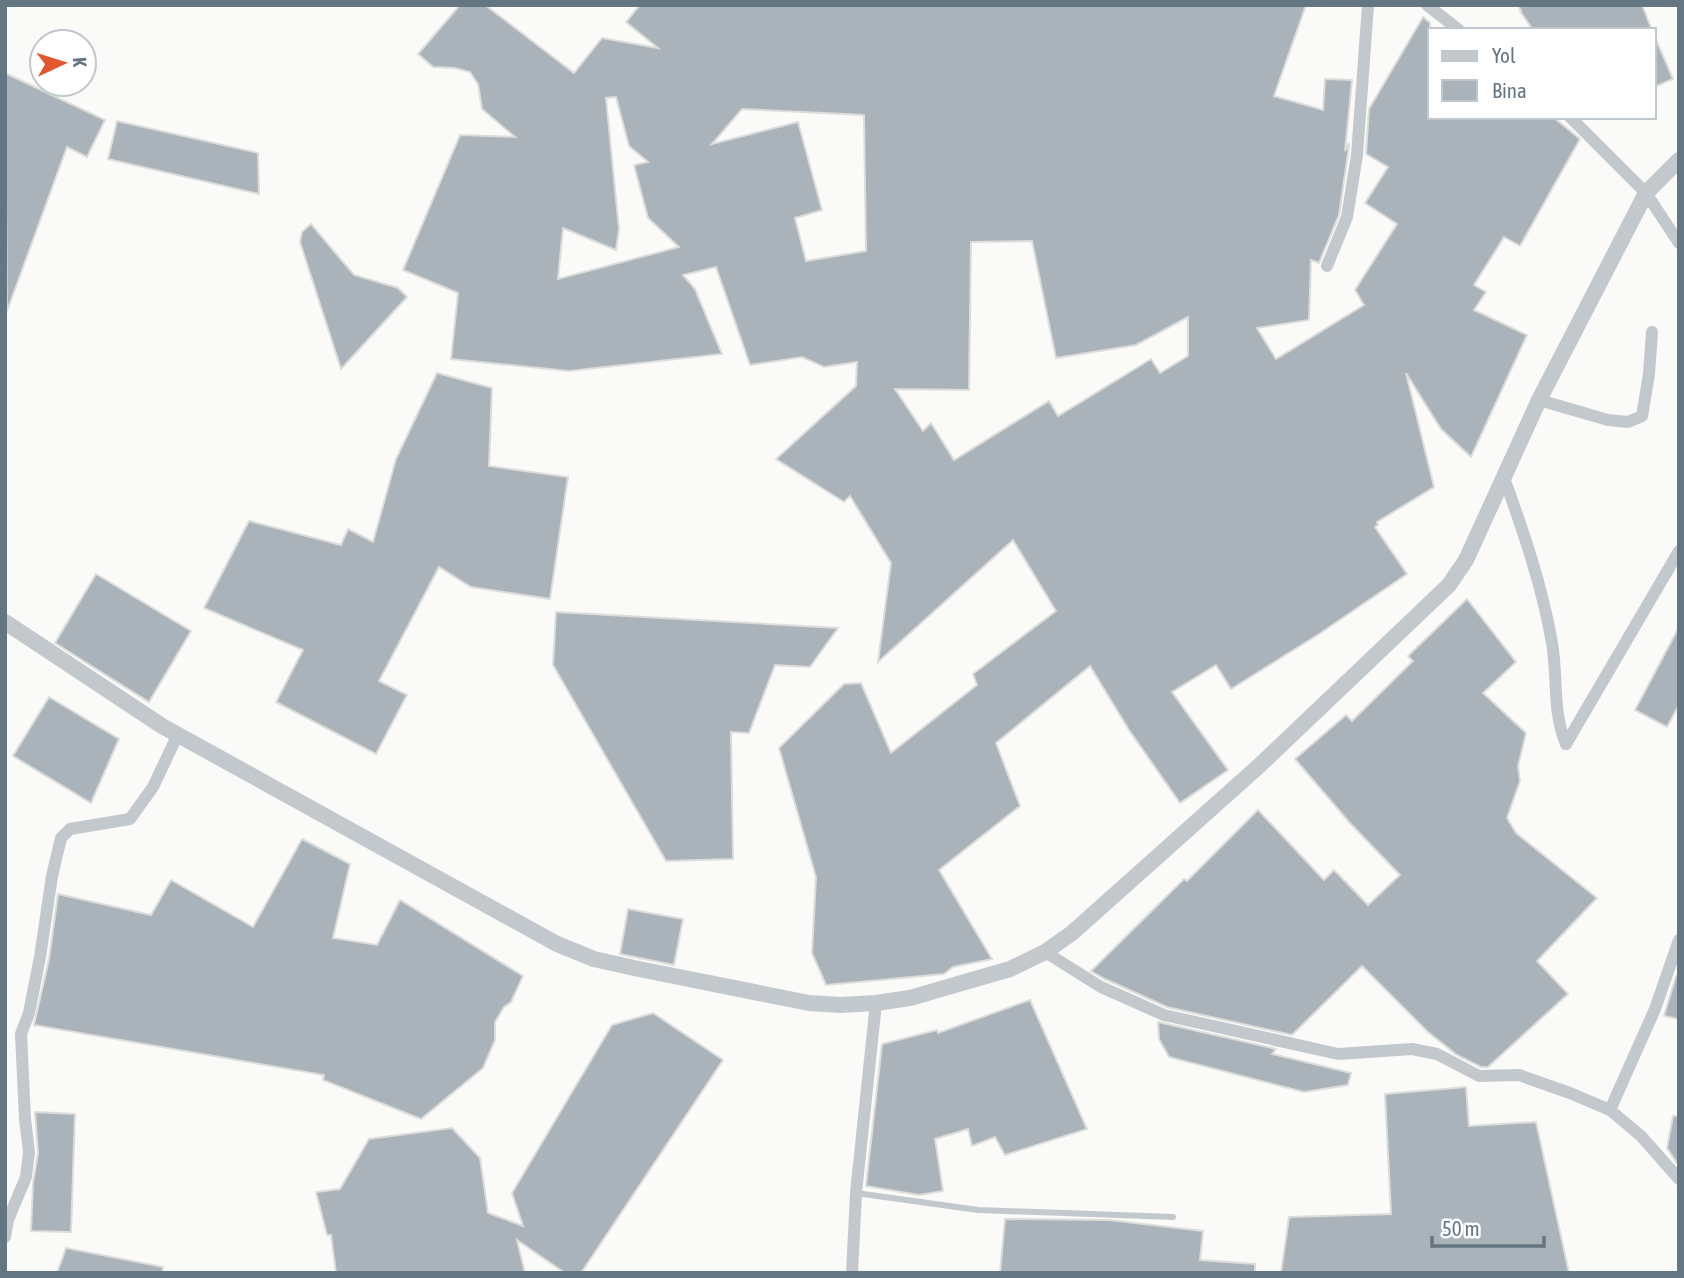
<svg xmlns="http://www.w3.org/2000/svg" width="1684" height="1278" viewBox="0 0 1684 1278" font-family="'Asap Condensed',sans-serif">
<rect width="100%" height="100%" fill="#fafaf8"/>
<!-- building -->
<g fill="#aab3b9" stroke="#dcdcda" stroke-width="2" fill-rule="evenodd">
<path d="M460 5H485L574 73 602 38 658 48 626 22 640 5H1306L1274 96 1323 110 1325 79 1352 80 1345 151 1349 143 1348 154 1339 215 1319 263 1311 260 1309 320 1257 328 1276 359 1364 305 1355 290 1397 224 1365 203 1388 167 1366 154 1369 109 1423 17 1430 23V117H1553L1580 139 1520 246 1504 237 1474 285 1486 292 1474 310 1527 335 1471 457 1441 429 1406 373 1434 487 1377 522 1378 525 1375 527 1407 574 1319 634 1231 689 1216 665 1172 692 1228 770 1180 803 1129 730 1090 666 996 743 1020 806 939 870 992 959 953 967 944 974 826 985 812 953 816 877 779 748 844 684 861 683 891 753 977 685 973 674 1056 611 1013 540 878 662 891 563 850 496 844 502 776 459 856 386 857 362 824 367 802 357 750 365 716 267 683 275 695 289 722 354 569 371 451 359 458 293 403 270 460 135 515 137 482 109 478 84 470 72 455 68 433 67 418 54ZM616 97 629 146 648 162 634 165 648 218 679 247 558 279 563 228 616 250 619 229 606 98ZM742 109 864 115 866 251 806 261 795 218 822 210 798 122 712 144ZM1032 241 1056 358 1136 345 1188 317V356L1160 373 1151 359 1058 416 1049 401 954 460 931 423 923 431 895 389 969 390 971 242Z"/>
<path d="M1518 5H1642L1652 30H1533L1520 11H1521Z"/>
<path d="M1654 35 1673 79 1654 87Z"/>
<path d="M5 73 105 120 87 157 67 147 7 311Z"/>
<path d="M117 121 258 153 259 194 108 159Z"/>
<path d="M311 224 354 275 398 288 407 297 341 369 300 242 302 232Z"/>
<path d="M437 373 492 388 489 466 568 477 550 599 471 587 439 567 379 681 407 695 376 754 276 702 303 650 204 608 249 521 341 545 348 529 373 542 396 459Z"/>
<path d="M96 574 191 631 149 702 55 643Z"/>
<path d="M1467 599 1516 662 1483 693 1526 733 1518 766 1520 781 1507 818 1516 833 1597 898 1537 961 1568 994 1488 1067H1481L1457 1055 1428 1032 1362 966 1292 1035 1167 1007 1105 979 1091 971 1184 879 1187 881 1258 810 1324 880 1334 870 1368 905 1400 875 1350 823 1295 759 1346 715 1352 721 1413 661 1408 656Z"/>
<path d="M556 612 838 628 810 667 775 665 749 733 731 732 733 859 666 861 553 665Z"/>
<path d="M1679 627V705L1667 727 1635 710Z"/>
<path d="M49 697 119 739 91 803 13 756Z"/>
<path d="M302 839 350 864 333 938 377 945 400 900 523 976 511 1002 504 1007 495 1022V1040L483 1068 421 1119 323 1080 324 1075 34 1025 49 959 58 894 151 915 171 880 253 927Z"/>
<path d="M628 909 683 919 674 965 620 954Z"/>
<path d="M1676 976H1679V1019L1664 1016Z"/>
<path d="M1030 1000 1087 1129 1005 1155 995 1137 972 1146 968 1129 935 1139 943 1191 919 1195 866 1186 882 1044 937 1030 938 1033Z"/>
<path d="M653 1013 723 1060 581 1273H565L517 1240 525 1273H336L331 1235H327L316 1192 340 1189 369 1139 452 1128 480 1158 488 1213 523 1226 512 1193 612 1025Z"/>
<path d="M1158 1022 1276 1049 1272 1054 1351 1073 1348 1085 1304 1092 1169 1057 1159 1039Z"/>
<path d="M1466 1087 1469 1126 1536 1122 1569 1273H1281L1289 1217 1391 1214 1385 1094Z"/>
<path d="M35 1112 75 1114 71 1232 31 1231 33 1183 38 1153Z"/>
<path d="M1673 1116H1679V1166L1667 1148Z"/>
<path d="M1005 1219 1109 1220 1203 1231 1200 1260 1255 1264V1273H1000Z"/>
<path d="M66 1248 163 1267 162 1273H57Z"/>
</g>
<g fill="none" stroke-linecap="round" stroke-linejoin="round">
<!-- service -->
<path stroke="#c3c8cc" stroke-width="6" d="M856 1193 978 1210 1173 1217"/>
<!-- minor -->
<g stroke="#c3c8cc" stroke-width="12">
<path d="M1427 5 1459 30"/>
<path d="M1570 117 1646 193 1679 243"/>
<path d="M1327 266 1347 217 1357 155 1368 5"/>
<path d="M1539 400 1608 420 1628 422 1642 416 1649 374 1652 332"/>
<path d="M1504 478C1524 533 1542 586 1552 643 1558 677 1552 711 1566 744"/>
<path d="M1566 744 1679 551"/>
<path d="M1045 952 1101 987 1164 1015 1338 1054 1412 1049 1437 1054 1479 1076 1519 1075 1570 1093 1610 1110 1641 1136 1679 1179"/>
<path d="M1610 1110 1655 1009 1679 940"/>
<path d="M5 1237 8 1220 26 1177 29 1152 25 1119 21 1034 29 1013 40 957 52 876 61 838 70 829 130 819 153 787 178 734"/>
<path d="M852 1273 856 1193 876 1003"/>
</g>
<!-- tertiary -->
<path stroke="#c3c8cc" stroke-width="16" d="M5 622 162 726 557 944 594 959 634 968 809 1003 841 1005 876 1003 910 998 1010 969 1045 952 1072 933 1260 765 1449 585 1466 560 1539 400 1646 193 1679 160"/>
</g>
<!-- border -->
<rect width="1684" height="1278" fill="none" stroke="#657683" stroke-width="14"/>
<!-- legend -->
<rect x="1428" y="28" width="228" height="91" fill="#ffffff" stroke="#c1c8cd" stroke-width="2"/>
<rect x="1442" y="51" width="35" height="10" fill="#c3c8cc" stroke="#c1c8cd" stroke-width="2"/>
<text x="1492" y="63" font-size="21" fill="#657683">Yol</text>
<rect x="1442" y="80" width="35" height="21" fill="#aab3b9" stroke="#c1c8cd" stroke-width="2"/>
<text x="1492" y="98" font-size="21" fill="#657683">Bina</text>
<!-- north arrow -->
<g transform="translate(63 63) rotate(86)"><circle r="33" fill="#ffffff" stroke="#c1c8cd" stroke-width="2"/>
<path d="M0-5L12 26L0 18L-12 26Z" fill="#e4572e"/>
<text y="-10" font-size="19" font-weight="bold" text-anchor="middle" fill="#657683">K</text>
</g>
<!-- scale -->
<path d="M1432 1236v10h112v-10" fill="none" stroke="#657683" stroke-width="3.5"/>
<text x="1442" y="1236" font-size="21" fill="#657683" stroke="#ffffff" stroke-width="5" paint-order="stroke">50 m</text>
</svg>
